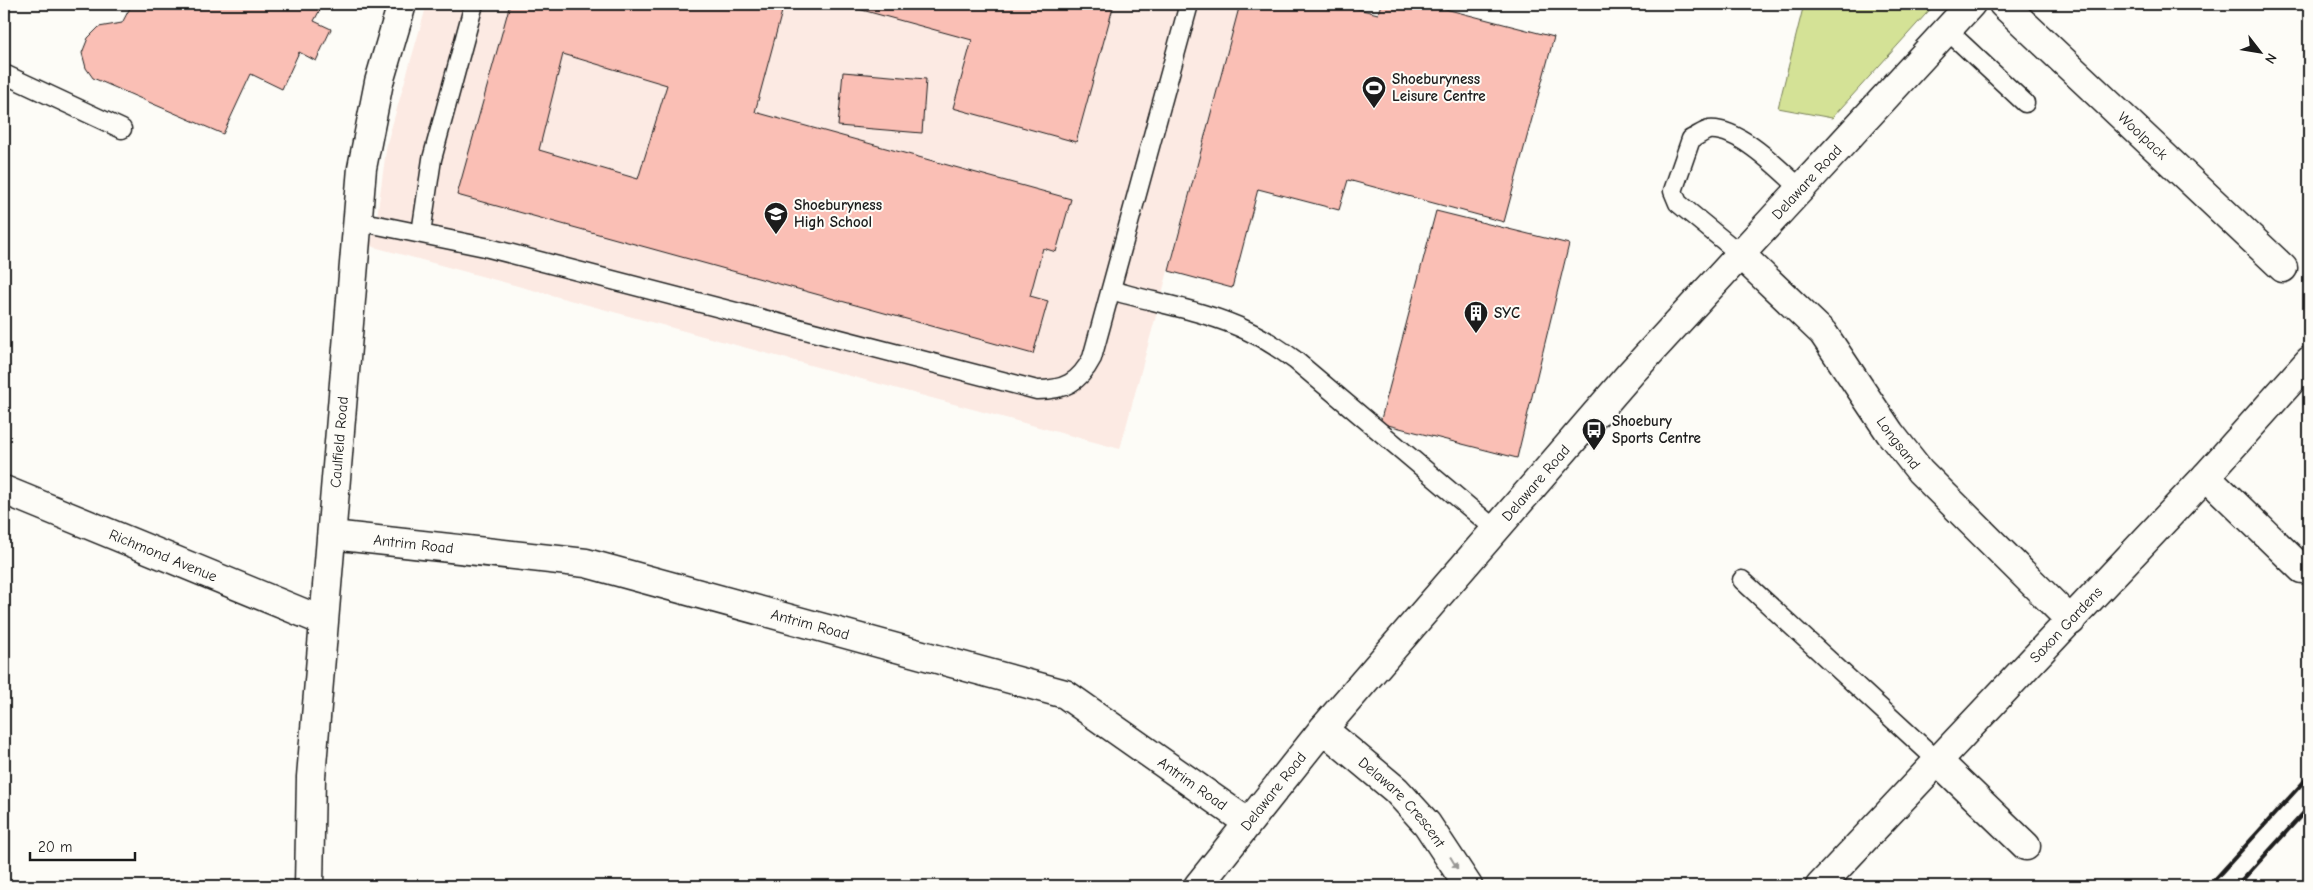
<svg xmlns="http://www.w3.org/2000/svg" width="2313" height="890" viewBox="0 0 2313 890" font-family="'Comic Neue',sans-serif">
<rect width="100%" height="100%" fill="#fdfcf7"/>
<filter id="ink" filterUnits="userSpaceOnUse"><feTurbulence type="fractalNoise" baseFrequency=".02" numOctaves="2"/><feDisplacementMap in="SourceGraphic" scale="10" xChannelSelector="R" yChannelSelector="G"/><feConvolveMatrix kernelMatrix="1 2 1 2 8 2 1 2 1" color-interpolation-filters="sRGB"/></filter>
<g filter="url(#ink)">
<!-- built -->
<path fill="#fceae3" d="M427 4H1240L1120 449 370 246 376 224 387 143Z"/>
<!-- green -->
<path fill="#d4e296" stroke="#787f59" d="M1804 4H1935L1832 118 1778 108Z"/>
<!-- building -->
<g fill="#fabfb5" stroke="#1c1c1c" fill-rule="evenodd">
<path d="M132 4H323L314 21 331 29 316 61 299 52 282 89 251 74 223 134 93 78 86 68 82 53 88 38 99 27 122 23Z"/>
<path d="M510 4H784L755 112 1071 199 1056 252 1043 248 1030 296 1048 301 1033 354 457 195ZM563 54 667 85 638 179 539 150Z"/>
<path d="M840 4H1114L1076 142 953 108 972 40Z"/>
<path d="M1240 4H1338L1378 14 1381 4H1426L1554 37 1504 222 1348 180 1339 210 1258 189 1232 288 1169 271Z"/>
<path d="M843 72 926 79 922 133 838 126Z"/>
<path d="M1436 211 1569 244 1517 458 1380 423Z"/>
</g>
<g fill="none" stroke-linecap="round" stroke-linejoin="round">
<defs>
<g id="lane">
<path d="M1947 30 2025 103"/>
<path d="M4 74 122 129"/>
<path d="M358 221 485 247 1037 390C1064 390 1079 383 1092 358L1189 4"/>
<path d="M421 233 432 159 474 4"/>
<path d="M1740 254 1678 203 1673 191 1691 139C1696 137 1704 131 1709 130 1739 127 1780 170 1800 188"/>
<path d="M1111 290C1155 303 1207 311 1248 331 1265 339 1280 349 1295 360L1495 529"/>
<path d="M1742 580 1939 762"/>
</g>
<g id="street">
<path id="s1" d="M2003 4 2283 268"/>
<path id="s2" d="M1740 254 1823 333 1890 433 1920 471 2071 621"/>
<path d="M2206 476 2302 569"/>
<path id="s3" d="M4 490 323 621"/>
<path id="s4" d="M332 535 586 563 1065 694 1247 822"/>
<path id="s5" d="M1323 729 1396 790 1427 824 1468 886"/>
<path d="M1939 762 2026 846"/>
<path id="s6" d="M1820 886 2206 476 2309 361"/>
</g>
<g id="secondary">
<path id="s7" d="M309 886 311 777 362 168 379 82 402 4"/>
<path id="s8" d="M1198 886 1323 729 1631 373 1971 4"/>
</g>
</defs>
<!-- lane casing -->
<use href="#lane" stroke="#1c1c1c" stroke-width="21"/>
<!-- street casing -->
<use href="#street" stroke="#1c1c1c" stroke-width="31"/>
<!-- secondary casing -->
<use href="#secondary" stroke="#1c1c1c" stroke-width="31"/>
<!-- lane -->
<use href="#lane" stroke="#fdfcf7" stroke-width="18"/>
<!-- street -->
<use href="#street" stroke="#fdfcf7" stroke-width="28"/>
<!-- secondary -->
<use href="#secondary" stroke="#fdfcf7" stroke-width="28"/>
<!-- rail -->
<g stroke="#1c1c1c" stroke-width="4">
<path d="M2209 886 2309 776"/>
<path d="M2237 886 2309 807"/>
</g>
</g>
<!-- one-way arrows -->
<defs><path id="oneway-solid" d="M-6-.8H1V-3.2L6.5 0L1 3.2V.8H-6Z" transform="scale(1.25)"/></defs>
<use fill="#989794" href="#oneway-solid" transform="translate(1454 863) rotate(59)"/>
</g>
<!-- icons -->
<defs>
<symbol id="stadium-pin" viewBox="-11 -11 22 30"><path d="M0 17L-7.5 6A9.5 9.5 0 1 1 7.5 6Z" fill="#1c1c1c" stroke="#fdfcf7"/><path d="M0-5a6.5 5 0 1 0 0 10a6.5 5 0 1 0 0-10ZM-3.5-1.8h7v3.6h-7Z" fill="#fff"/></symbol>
<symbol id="school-pin" viewBox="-11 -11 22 30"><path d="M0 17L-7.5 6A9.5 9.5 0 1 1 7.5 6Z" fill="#1c1c1c" stroke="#fdfcf7"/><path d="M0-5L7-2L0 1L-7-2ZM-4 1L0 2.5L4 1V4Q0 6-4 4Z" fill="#fff"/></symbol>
<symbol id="building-pin" viewBox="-11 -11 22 30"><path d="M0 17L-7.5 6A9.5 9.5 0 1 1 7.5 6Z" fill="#1c1c1c" stroke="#fdfcf7"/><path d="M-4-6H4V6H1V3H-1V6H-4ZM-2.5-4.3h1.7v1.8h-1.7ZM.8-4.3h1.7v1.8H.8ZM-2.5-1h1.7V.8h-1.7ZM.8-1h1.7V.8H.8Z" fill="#fff"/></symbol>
<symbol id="bus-pin" viewBox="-11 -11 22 30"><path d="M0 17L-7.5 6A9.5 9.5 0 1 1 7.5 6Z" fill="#1c1c1c" stroke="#fdfcf7"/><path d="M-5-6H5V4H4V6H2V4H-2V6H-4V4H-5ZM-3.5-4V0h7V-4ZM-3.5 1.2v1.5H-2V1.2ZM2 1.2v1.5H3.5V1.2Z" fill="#fff"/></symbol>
</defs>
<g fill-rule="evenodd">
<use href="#stadium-pin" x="1360" y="74" width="28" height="38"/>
<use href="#school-pin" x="762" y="200" width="28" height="38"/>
<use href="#building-pin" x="1462" y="299" width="28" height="38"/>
<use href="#bus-pin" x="1580" y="416" width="28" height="38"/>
</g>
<g text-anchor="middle" stroke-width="4" stroke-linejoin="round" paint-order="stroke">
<!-- poi labels -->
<g font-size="15" font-weight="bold" fill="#1c1c1c" stroke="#fdfcf7" text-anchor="start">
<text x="1392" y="84">Shoeburyness<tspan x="1392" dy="17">Leisure Centre</tspan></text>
<text x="794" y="210">Shoeburyness<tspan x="794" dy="17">High School</tspan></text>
<text x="1494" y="318">SYC</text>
<text x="1612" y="426">Shoebury<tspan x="1612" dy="17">Sports Centre</tspan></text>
</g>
<!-- street labels -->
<g font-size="15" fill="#1c1c1c" stroke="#fdfcf7">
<text dy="5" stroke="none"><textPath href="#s1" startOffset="192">Woolpack</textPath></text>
<text dy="5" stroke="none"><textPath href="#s8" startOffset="931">Delaware Road</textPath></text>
<text dy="5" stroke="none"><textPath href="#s2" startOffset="248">Longsand</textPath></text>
<text dy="5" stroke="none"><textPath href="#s7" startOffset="445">Caulfield Road</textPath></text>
<text dy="5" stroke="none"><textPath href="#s8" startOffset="526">Delaware Road</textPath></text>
<text dy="5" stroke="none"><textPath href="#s4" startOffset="82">Antrim Road</textPath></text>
<text dy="5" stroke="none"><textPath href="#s3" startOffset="172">Richmond Avenue</textPath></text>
<text dy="5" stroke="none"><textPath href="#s4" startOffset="488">Antrim Road</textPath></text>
<text dy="5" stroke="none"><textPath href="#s6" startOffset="359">Saxon Gardens</textPath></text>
<text dy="5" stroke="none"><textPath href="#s4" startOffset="908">Antrim Road</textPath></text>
<text dy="5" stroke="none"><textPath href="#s8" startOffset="121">Delaware Road</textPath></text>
<text dy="5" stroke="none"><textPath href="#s5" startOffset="108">Delaware Crescent</textPath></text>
</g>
</g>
<!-- margin -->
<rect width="2313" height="890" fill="none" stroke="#fdfcf7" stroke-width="20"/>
<rect x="10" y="10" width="2293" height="870" fill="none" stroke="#1c1c1c" stroke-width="2" filter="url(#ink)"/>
<!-- north arrow -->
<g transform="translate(2260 52) rotate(121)" stroke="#fdfcf7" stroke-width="4" paint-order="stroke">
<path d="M0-4L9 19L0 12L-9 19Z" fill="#1c1c1c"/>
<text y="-8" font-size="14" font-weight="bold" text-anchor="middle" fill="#1c1c1c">N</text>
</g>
<!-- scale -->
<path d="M30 852v8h105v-8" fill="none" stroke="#1c1c1c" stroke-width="2.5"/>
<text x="38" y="852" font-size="15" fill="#1c1c1c" stroke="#fdfcf7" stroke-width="4" paint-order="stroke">20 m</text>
</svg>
